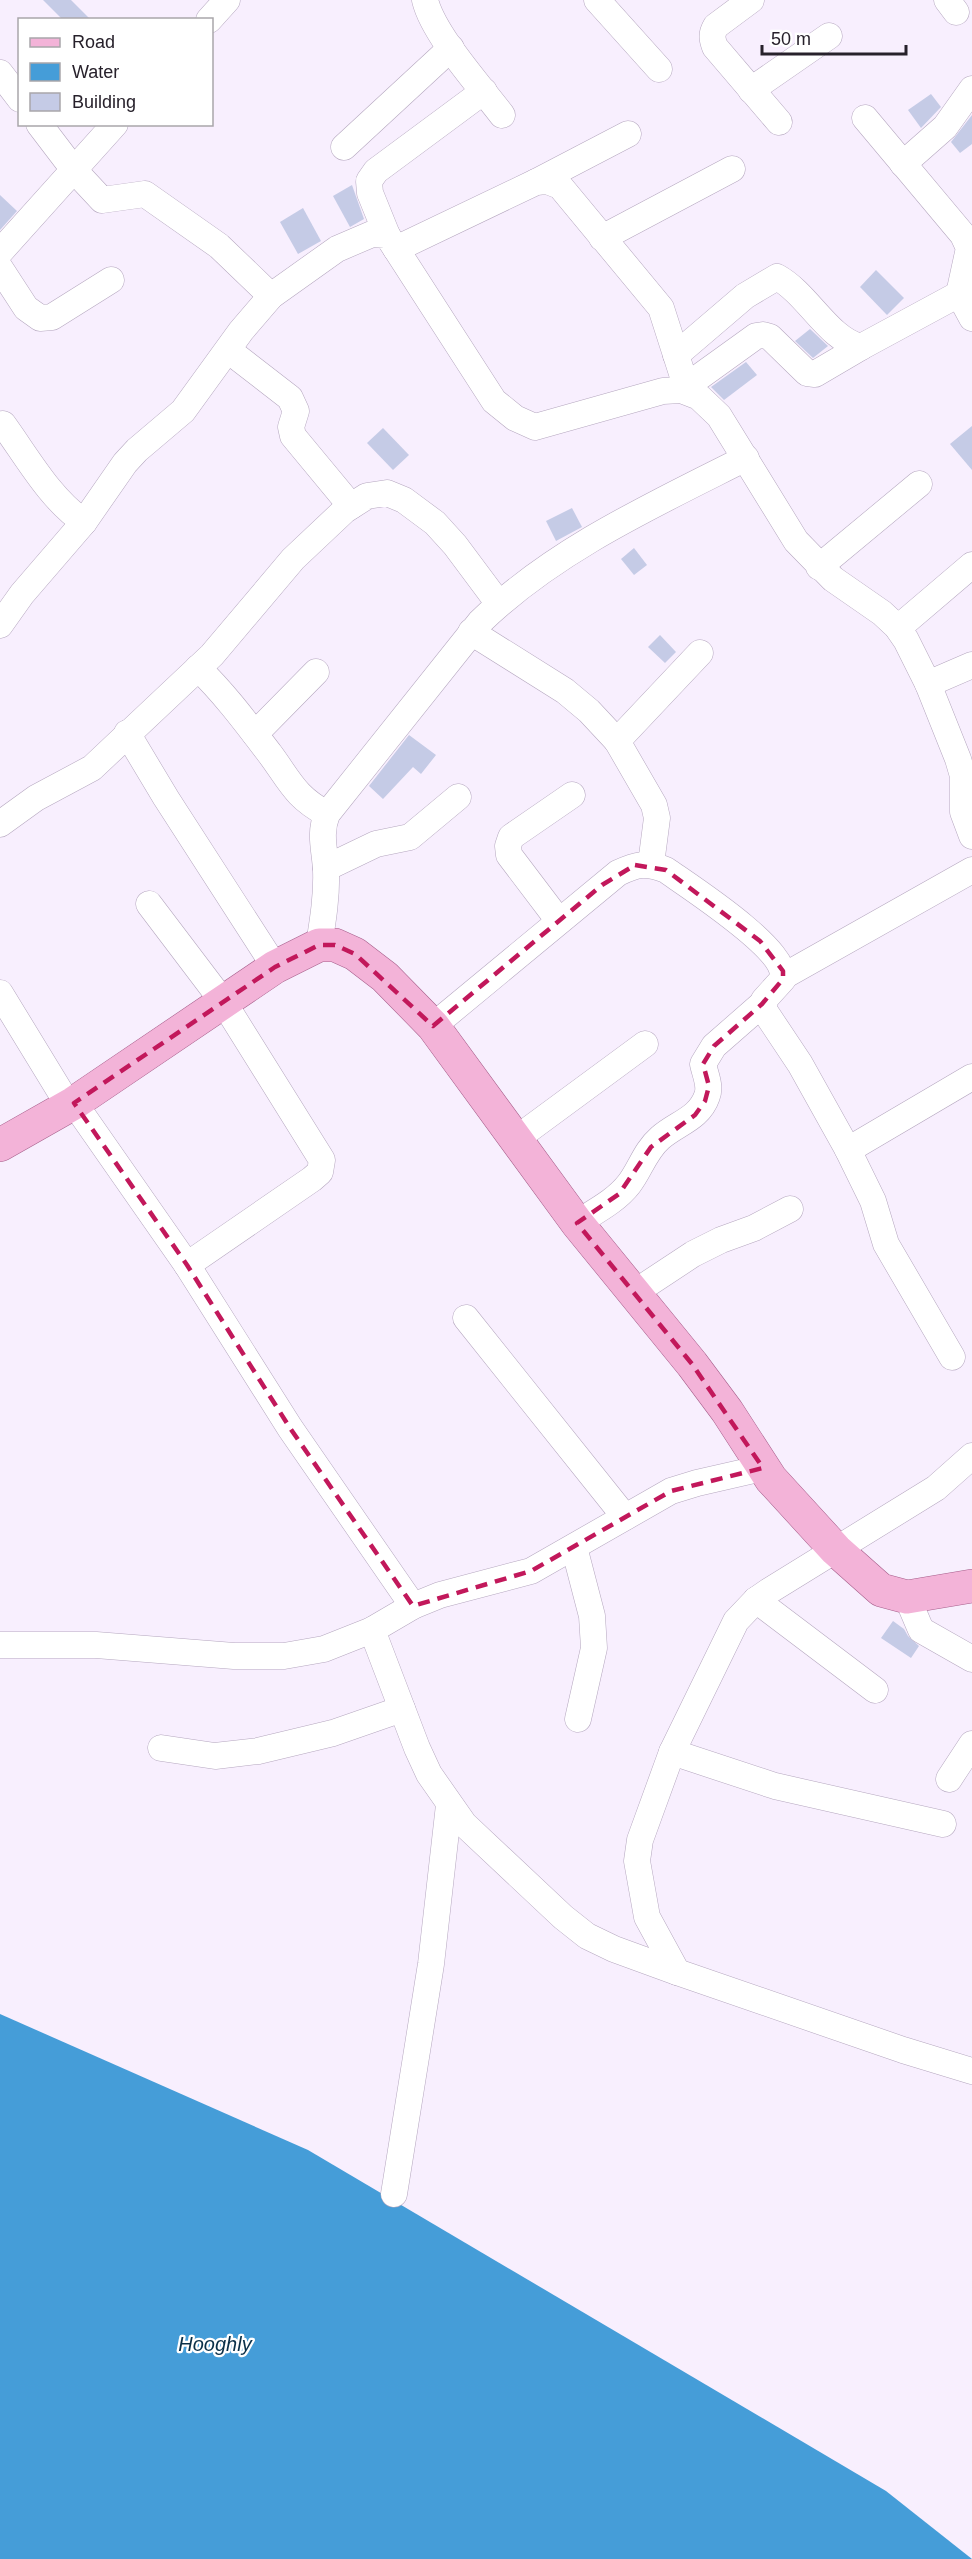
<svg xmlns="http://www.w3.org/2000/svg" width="972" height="2559" viewBox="0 0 972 2559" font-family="Arial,sans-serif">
<rect width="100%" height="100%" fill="#f8effe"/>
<!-- water -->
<path fill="#459dd8" d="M0 2014 308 2150 886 2491 972 2559H0Z"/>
<!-- building -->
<g fill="#c5cbe6">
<path d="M43 0H71L91 20H63Z"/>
<path d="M931 94 941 107 921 128 908 110Z"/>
<path d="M972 115V144L960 153 951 142Z"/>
<path d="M352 185 364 219 350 227 333 196Z"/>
<path d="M0 195 17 211 0 230Z"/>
<path d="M303 208 321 241 298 254 280 222Z"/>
<path d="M876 270 904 298 887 315 860 287Z"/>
<path d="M810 329 828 346 813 358 795 341Z"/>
<path d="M746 362 757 375 724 400 711 387Z"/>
<path d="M972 426V470L950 444Z"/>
<path d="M383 428 409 455 393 470 367 443Z"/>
<path d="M572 508 582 527 556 541 546 521Z"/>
<path d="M634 548 647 565 634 575 621 559Z"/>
<path d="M660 635 676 652 665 663 648 647Z"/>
<path d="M409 735 436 755 421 774 413 767 383 799 369 786Z"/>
<path d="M893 1621 904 1629 908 1636 919 1646 911 1658 881 1638Z"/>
</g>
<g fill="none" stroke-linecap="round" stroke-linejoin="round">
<defs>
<g id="minor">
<path d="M425 0C433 34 480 86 502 115"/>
<path d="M597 0 659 69"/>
<path d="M751 0 716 26C711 34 712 39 715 47L779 122"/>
<path d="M947 0 956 12"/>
<path d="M209 20 227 0"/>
<path d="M0 73 20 99"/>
<path d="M751 90 829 36"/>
<path d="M865 118 963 235 969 248 959 294 972 318"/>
<path d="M39 124 74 170 102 200 145 194 219 246 271 296"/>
<path d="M344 147 451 48"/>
<path d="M903 164 945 127 972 89"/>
<path d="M536 182 628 134"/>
<path d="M387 235 370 193 369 181 376 171 484 91"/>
<path d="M602 238 732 169"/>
<path d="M396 249 536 182 547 181 560 186 661 308 686 386"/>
<path d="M0 252 115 124"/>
<path d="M0 268 26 308 40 318 52 317 111 280"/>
<path d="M228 350 290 398 296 411 291 427 293 436 351 506"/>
<path d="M676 355 745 296 777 277C808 294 828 339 861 347L959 294"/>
<path d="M681 390 756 336 763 335 770 337 807 373 815 374 861 347"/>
<path d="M3 424C27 457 50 499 84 522"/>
<path d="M819 567 919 484"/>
<path d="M0 625 22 594 84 522 125 463 137 450 183 411 241 331 271 296 337 249 372 234 387 235 494 401 515 418 535 427 663 391 681 390 699 397 719 416 796 541 833 579 882 613 897 627 906 640 928 684 958 759 963 776V812L972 836"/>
<path d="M898 628 972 565"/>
<path d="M471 632 565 691 589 711 617 741 654 805 657 818 651 864"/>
<path d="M198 668C225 694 247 724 270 754 290 781 295 797 327 814"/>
<path d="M928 684 972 665"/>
<path d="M127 733 166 798 275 967"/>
<path d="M255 734 316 672"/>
<path d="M617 741 700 653"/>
<path d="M0 824 36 798 92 768 212 655 293 559 345 510 367 496 387 493 404 500 435 523 455 545 499 604"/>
<path d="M326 868 376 844 410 837 458 797"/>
<path d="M149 904 224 1003 322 1160 320 1172 312 1179 187 1265"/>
<path d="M559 921 509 855 508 846 511 837 572 795"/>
<path d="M319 945C323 920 327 895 326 870 325 850 319 834 327 814L480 622C554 550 655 504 746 458"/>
<path d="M784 976 972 870"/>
<path d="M0 993 69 1106"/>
<path d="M433 1026 618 873C637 864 646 862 666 870 690 887 787 949 783 979L764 1000V1010L800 1064 848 1150 873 1201 886 1244 952 1357"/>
<path d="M74 1103 187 1265 290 1428 413 1606"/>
<path d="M516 1139 645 1044"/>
<path d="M848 1150 972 1077"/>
<path d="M577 1223C594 1212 616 1201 629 1184 640 1170 645 1151 660 1138 677 1123 699 1119 707 1096 711 1086 705 1074 703 1064L714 1046 762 1004"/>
<path d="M634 1293 693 1254 721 1240 754 1228 790 1209"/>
<path d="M466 1318 625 1517"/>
<path d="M972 1456 936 1488 769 1591 756 1600 736 1621 672 1752 640 1840 637 1861 647 1917 677 1972 903 2050 972 2071"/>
<path d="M574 1547 592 1616 594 1648 578 1719"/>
<path d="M907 1597 921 1630 972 1659"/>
<path d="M756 1600 875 1690"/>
<path d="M372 1630 417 1748 429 1774 464 1824 563 1917 587 1936 614 1949 677 1972"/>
<path d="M0 1645H96L234 1656H284L324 1649 372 1630 413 1606 440 1595 531 1571 671 1491 697 1483 763 1468"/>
<path d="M161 1748 215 1756 258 1751 333 1733 402 1709"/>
<path d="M672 1752 775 1786 943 1824"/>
<path d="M949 1779 972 1744"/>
<path d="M394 2194 431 1964 449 1805"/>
</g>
<path id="major" d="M0 1145 74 1103 275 967 319 945H335L355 954 385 977 433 1026 577 1223 692 1364 727 1411 771 1479 836 1550 881 1590 907 1597 972 1586"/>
</defs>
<!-- minor casing -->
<use href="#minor" stroke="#b5a7bf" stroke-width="27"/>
<!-- major casing -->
<use href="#major" stroke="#a65f8b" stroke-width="34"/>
<!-- minor -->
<use href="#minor" stroke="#fff" stroke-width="26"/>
<!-- major -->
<use href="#major" stroke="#f3b3d8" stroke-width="33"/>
</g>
<!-- marked area -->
<path fill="none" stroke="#c2185b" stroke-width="4.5" stroke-dasharray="12 8" stroke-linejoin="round" d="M635 865 666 870 760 941 783 971V979L762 1004 714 1046 703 1064 709 1086 705 1101 695 1115 651 1147 619 1194 577 1223 692 1364 763 1468 671 1491 531 1571 413 1606 290 1428 187 1265 74 1103 275 967 319 945H335L355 954 433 1026 602 885Z"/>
<g text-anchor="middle" stroke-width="4.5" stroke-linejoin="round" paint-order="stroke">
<!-- water labels -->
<g font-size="20" font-style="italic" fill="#0a3049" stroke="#fff">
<text x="215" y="2351">Hooghly</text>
</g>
</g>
<!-- legend -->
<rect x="18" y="18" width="195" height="108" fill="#ffffff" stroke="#a9a6aa" stroke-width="1.5"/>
<rect x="30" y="38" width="30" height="9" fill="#f3b3d8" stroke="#a9a6aa" stroke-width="1.5"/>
<text x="72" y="48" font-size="18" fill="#27212b">Road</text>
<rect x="30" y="63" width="30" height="18" fill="#459dd8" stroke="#a9a6aa" stroke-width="1.5"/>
<text x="72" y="78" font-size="18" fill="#27212b">Water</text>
<rect x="30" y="93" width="30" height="18" fill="#c5cbe6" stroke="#a9a6aa" stroke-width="1.5"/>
<text x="72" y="108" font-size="18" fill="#27212b">Building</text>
<!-- scale -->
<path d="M762 45v9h144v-9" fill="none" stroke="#27212b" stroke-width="3"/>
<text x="771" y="45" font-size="18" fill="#27212b" stroke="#ffffff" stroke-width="4.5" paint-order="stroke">50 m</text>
</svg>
